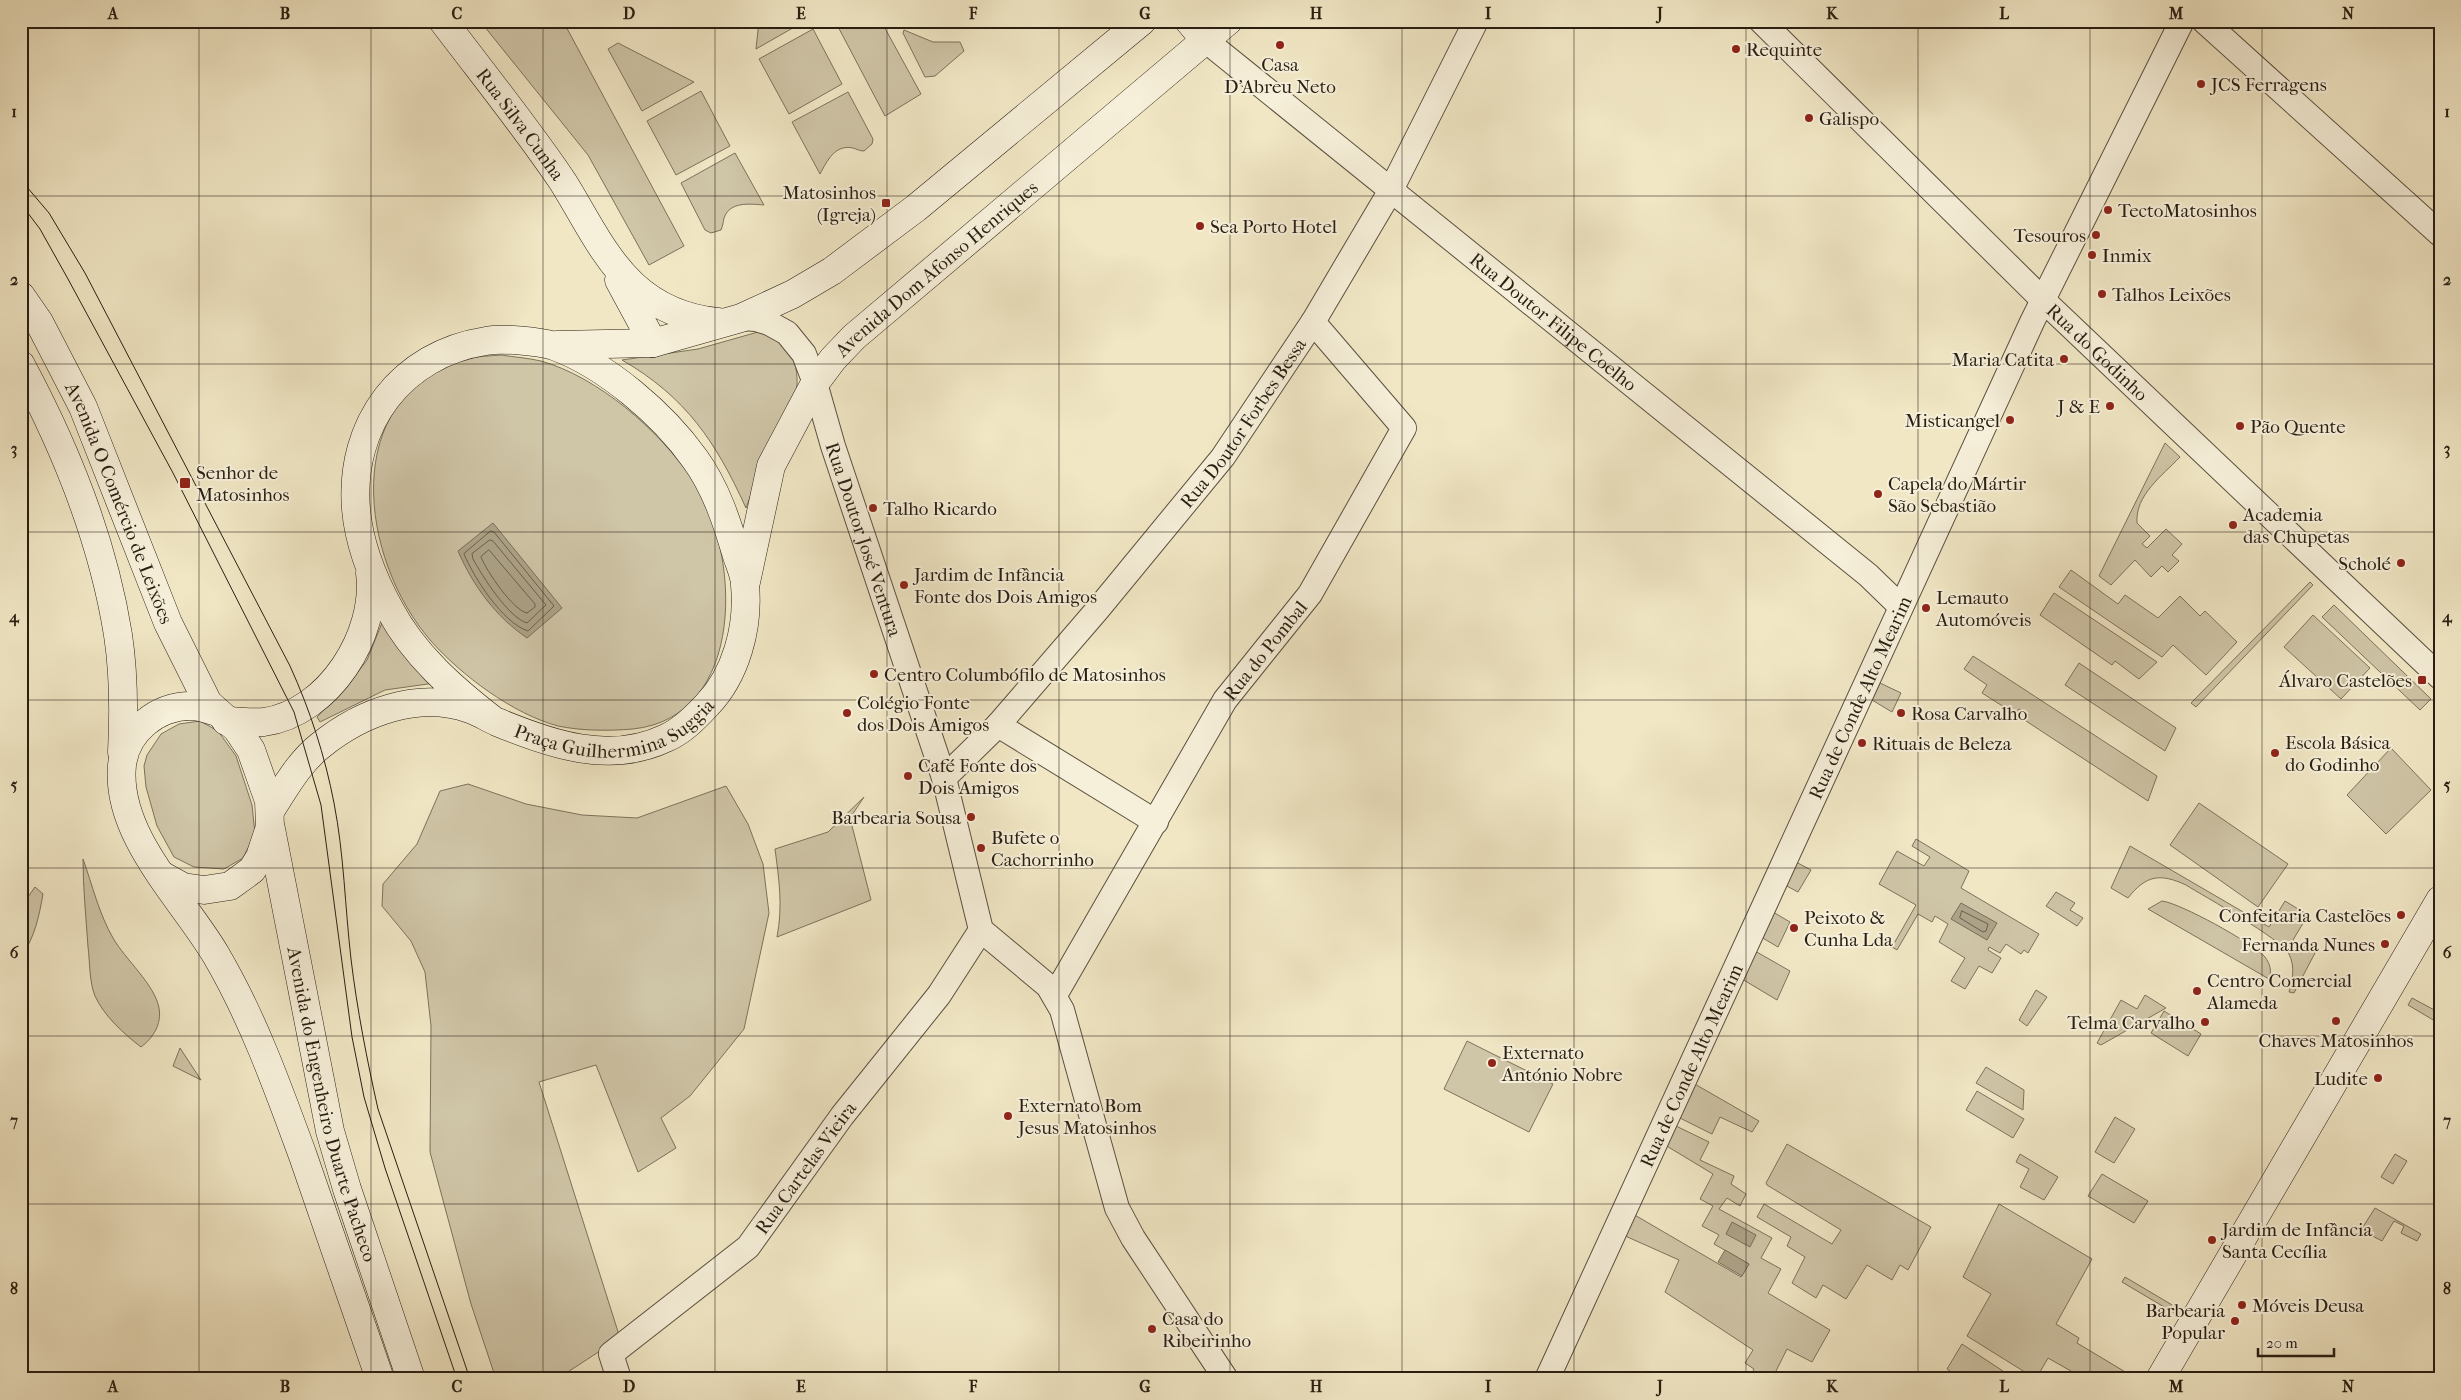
<svg xmlns="http://www.w3.org/2000/svg" width="2461" height="1400" viewBox="0 0 2461 1400" font-family="'IM FELL French Canon',serif">
<rect width="100%" height="100%" fill="#f1e7c5"/>
<filter id="stains"><feTurbulence type="fractalNoise" baseFrequency=".004" numOctaves="4"/><feColorMatrix values="0 0 0 0 .2 0 0 0 0 .09 0 0 0 0 .02 0 0 0 .5 -.17"/></filter>
<radialGradient id="worn" r=".72"><stop offset=".6" stop-color="#630" stop-opacity="0"/><stop offset="1" stop-color="#630" stop-opacity=".3"/></radialGradient>
<!-- green -->
<g fill="#cfc5a7" stroke="#7c725c">
<path d="M480 21H563L684 246 649 265 588 155Z"/>
<path d="M759 21H805L756 49Z"/>
<path d="M835 21H881L921 94 885 116Z"/>
<path d="M813 29 842 84 789 114 759 59Z"/>
<path d="M904 30 933 42H960L964 51 935 76 925 77 903 33Z"/>
<path d="M618 43 694 82 642 111 608 49Z"/>
<path d="M701 91 730 146 676 175 647 121Z"/>
<path d="M848 92 873 139 872 144 864 151C859 151 857 149 853 148 835 144 827 161 820 174L792 122Z"/>
<path d="M735 153 764 205C750 204 730 201 724 218 723 223 723 225 721 230L711 233 705 230 681 183Z"/>
<path d="M758 332C789 338 801 364 796 394L762 465 746 508C716 442 686 397 622 360L698 349Z"/>
<path d="M501 355C514 357 528 358 541 361 598 377 659 430 692 479 742 552 747 717 633 729 609 731 582 731 558 726 513 714 461 675 431 641 360 560 337 396 467 359 477 356 490 356 501 355Z"/>
<path d="M2165 443 2180 457C2162 476 2135 495 2137 523L2150 536 2142 544 2147 548 2166 529 2182 544 2172 555 2179 561 2168 572 2162 566 2151 577 2135 560 2111 585 2099 576Z"/>
<path d="M2071 570 2118 604 2125 595 2158 618 2180 596 2200 616 2205 611 2237 642 2206 675 2173 645 2162 657 2059 587Z"/>
<path d="M2310 582 2313 585 2196 707 2191 703Z"/>
<path d="M2054 593 2157 662 2139 679 2115 661 2112 665 2040 615Z"/>
<path d="M2334 605 2431 699 2420 710 2322 617Z"/>
<path d="M2313 615 2370 668 2341 699 2284 647Z"/>
<path d="M384 618 435 683 385 690 320 722 317 717 348 685 367 660Z"/>
<path d="M1973 656 2157 776 2148 801 2026 721 2029 715 2019 709 2015 714 1982 693 1987 685 1964 669Z"/>
<path d="M2079 663 2176 728 2165 751 2065 685Z"/>
<path d="M1880 683 1901 693 1892 712 1872 700Z"/>
<path d="M200 721 218 731 236 756 252 805 255 834 243 858 224 869 194 867 174 857 157 826 146 787 144 766 147 755 161 734 179 724Z"/>
<path d="M2391 748 2431 790 2386 834 2347 795Z"/>
<path d="M468 784 526 804 582 815 637 818 726 786 748 824 763 864 769 913 744 1029 690 1096 661 1118 676 1148 638 1172 596 1065 539 1082 620 1338 557 1379H496L471 1304 430 1152 431 1026 425 972 411 941 382 906 383 884 417 844 440 791Z"/>
<path d="M864 797 850 818 871 900 777 937C783 906 779 879 775 849L828 832Z"/>
<path d="M2199 803 2288 864 2258 907 2170 845Z"/>
<path d="M1916 839 1969 871 1961 888 2039 934 2028 953 2024 950 2021 954 2006 944 2000 953 1989 947 1988 950 2001 958 1992 973 1979 966 1965 989 1951 981 1965 958 1939 942 1948 924 1935 916 1932 922 1918 914 1897 950 1892 947 1916 905 1879 884 1897 851 1924 866 1930 857 1912 846Z"/>
<path d="M2130 846 2269 927 2285 901 2308 915 2293 940 2315 953 2294 993 2289 992C2293 980 2295 966 2289 954 2280 938 2205 897 2186 885 2160 873 2146 875 2128 898L2111 888Z"/>
<path d="M83 859C92 884 99 914 113 938 125 959 155 985 159 1008 162 1024 153 1038 141 1047 124 1034 104 1016 95 996 89 981 90 962 88 947 86 917 83 888 83 859Z"/>
<path d="M1796 862 1811 870 1798 892 1785 885Z"/>
<path d="M35 887 43 894C39 916 35 938 21 956V907Z"/>
<path d="M2056 892 2075 903 2070 910 2083 918 2077 926 2046 906Z"/>
<path d="M2162 901C2180 903 2253 943 2265 957 2270 964 2272 970 2269 979L2148 909Z"/>
<path d="M1773 912 1790 922 1778 947 1761 937Z"/>
<path d="M1755 951 1790 971 1777 1000 1742 979Z"/>
<path d="M2036 990 2047 997 2027 1026 2019 1020Z"/>
<path d="M2145 995 2166 1008 2101 1045 2097 1043 2121 1000 2137 1009Z"/>
<path d="M2412 998 2440 1013V1024L2408 1005Z"/>
<path d="M2164 1011 2201 1034 2188 1056 2151 1033Z"/>
<path d="M1467 1041 1553 1084 1529 1132 1444 1089Z"/>
<path d="M180 1048 201 1080 173 1066Z"/>
<path d="M1986 1067 2024 1090 2023 1110 1976 1083Z"/>
<path d="M1693 1083 1759 1121 1752 1132 1720 1117 1712 1134 1678 1117Z"/>
<path d="M1977 1091 2024 1119 2013 1138 1966 1110Z"/>
<path d="M2115 1117 2135 1129 2114 1163 2095 1152Z"/>
<path d="M1674 1125 1709 1142 1700 1160 1734 1176 1731 1184 1746 1194 1740 1206 1727 1198 1719 1209 1772 1238 1761 1258 1781 1269 1768 1293 1830 1330 1812 1362 1787 1349 1772 1379H1749L1754 1369 1745 1363 1753 1350 1665 1292 1679 1260 1623 1235 1633 1214 1741 1277 1749 1264 1714 1244 1719 1235 1702 1226 1713 1206 1700 1199 1713 1174 1665 1145Z"/>
<path d="M1787 1144 1931 1227 1908 1270 1900 1265 1892 1280 1867 1265 1846 1299 1823 1285 1816 1298 1792 1283 1805 1257 1787 1246 1791 1237 1757 1217 1764 1204 1832 1244 1841 1230 1767 1185 1766 1183Z"/>
<path d="M2020 1154 2058 1177 2044 1200 2020 1187 2029 1169 2016 1162Z"/>
<path d="M2395 1154 2407 1161 2393 1184 2381 1177Z"/>
<path d="M2102 1174 2148 1201 2134 1223 2088 1196Z"/>
<path d="M1999 1204 2092 1259 2056 1324 2079 1338 2077 1343 2137 1379H2085L2048 1358 2036 1379 1967 1336 1991 1294 1963 1277Z"/>
<path d="M2375 1208 2421 1234 2417 1241 2401 1233 2404 1226 2394 1221 2382 1241 2361 1230Z"/>
<path d="M2125 1277 2184 1312 2181 1317 2122 1282Z"/>
<path d="M1962 1344 2015 1379H1962L1947 1369Z"/>
</g>
<!-- water -->
<g fill="#ada388" stroke="#786e59">
<path d="M493 523 562 608 527 638C496 617 473 586 458 551Z"/>
<path d="M1961 903 1997 923 1987 940 1951 919Z"/>
<path d="M1732 1222 1756 1235 1750 1247 1726 1234Z"/>
<path d="M1725 1250 1749 1264 1742 1276 1718 1262Z"/>
</g>
<g fill="none" stroke-linecap="round" stroke-linejoin="round">
<!-- shore -->
<g stroke="#6a604d" stroke-width="1">
<path d="M491 531 494 532 554 606 528 631C503 623 474 578 464 554Z"/>
<path d="M490 540 493 541 546 605 527 623C508 617 483 577 473 559L472 554Z"/>
<path d="M489 550 535 604V607L527 613C513 610 487 572 481 557Z"/>
<path d="M1962 911 1988 924 1986 931 1983 932 1960 918Z"/>
</g>
<defs>
<g id="street">
<path id="s1" d="M1761 21 2043 300 2440 677"/>
<path d="M2204 21 2440 234"/>
<path id="s2" d="M1205 40 1868 575 1900 606"/>
<path id="s3" d="M741 318 756 319 769 323 787 333 804 354 815 383 833 446 944 778 981 930 1048 986 1062 1010 1117 1208 1133 1238 1226 1379"/>
<path d="M998 725 1156 822"/>
<path id="s4" d="M944 778 998 725 1098 609 1223 457 1313 322 1391 190 1476 21"/>
<path id="s5" d="M1055 995 1225 700 1310 594 1404 428 1313 322"/>
<path id="s6" d="M619 1379 611 1354 748 1247 842 1116 939 995 981 930"/>
<path id="s7" d="M1547 1379 2032 322 2182 21"/>
</g>
<g id="secondary">
<path id="s8" d="M443 21C483 74 526 127 563 182 585 217 603 257 633 285 658 308 686 319 718 322"/>
<path d="M1189 21 1205 40"/>
<path d="M619 280 653 343"/>
<path id="s9" d="M21 296 39 322 83 407 168 623 208 703 237 729 251 750 269 801 270 827 260 857 252 870 230 886 204 890 183 887 163 876"/>
<path d="M557 345 653 343 741 318 793 294 832 271 916 208 1142 21"/>
<path d="M21 365C66 449 103 540 118 635 124 674 124 713 122 752"/>
<path id="s10" d="M746 582 771 466 815 383 833 359 854 337 1228 21"/>
<path d="M214 711C207 709 199 706 191 706 157 706 126 731 122 765 115 835 183 899 216 955 253 1018 278 1088 303 1156 329 1230 354 1305 380 1379"/>
<path d="M226 721C238 721 252 723 264 722 329 713 378 634 370 573"/>
<path id="s11" d="M270 811C285 788 299 762 321 745 362 712 418 691 470 709 479 712 488 718 497 722 550 744 610 765 666 738 682 731 695 718 707 705 736 675 749 627 745 585 745 576 740 565 737 556 727 522 716 488 695 459 663 414 606 365 554 346 538 341 502 338 486 341 401 354 349 424 356 509 359 545 373 579 390 610 414 655 453 689 493 720"/>
<path id="s12" d="M271 829 330 1131 347 1189 411 1379"/>
<path d="M2160 1379 2440 900"/>
</g>
</defs>
<!-- street casing -->
<use href="#street" stroke="#5a503f" stroke-width="26"/>
<!-- secondary casing -->
<use href="#secondary" stroke="#281e12" stroke-width="29"/>
<!-- street -->
<use href="#street" stroke="#f6efd9" stroke-width="24"/>
<!-- secondary -->
<use href="#secondary" stroke="#f6efd9" stroke-width="28"/>
<!-- tram -->
<g stroke="#281e12" stroke-width="1">
<path d="M21 180 49 213 85 273 290 666C310 710 325 756 334 803 344 854 345 907 351 959 357 1009 367 1060 378 1109L470 1379"/>
<path d="M21 204 40 229 68 279 173 473 294 712 321 805 352 1037 364 1097 385 1168 457 1379"/>
</g>
</g>
<!-- grid -->
<path fill="none" stroke="#281e12" stroke-width="1" stroke-opacity="0.55" d="M199 21V1379M371 21V1379M543 21V1379M715 21V1379M887 21V1379M1059 21V1379M1230 21V1379M1402 21V1379M1574 21V1379M1746 21V1379M1918 21V1379M2090 21V1379M2262 21V1379M21 196H2440M21 364H2440M21 532H2440M21 700H2440M21 868H2440M21 1036H2440M21 1204H2440"/>
<!-- markers -->
<g fill="#8f2418" stroke="#f6efd9" stroke-width="2">
<circle cx="1280" cy="45" r="5"/>
<circle cx="1736" cy="49" r="5"/>
<circle cx="2201" cy="84" r="5"/>
<circle cx="1809" cy="118" r="5"/>
<rect x="881" y="198" width="10" height="10" rx="2.5"/>
<circle cx="2108" cy="210" r="5"/>
<circle cx="1200" cy="226" r="5"/>
<circle cx="2096" cy="235" r="5"/>
<circle cx="2092" cy="255" r="5"/>
<circle cx="2102" cy="294" r="5"/>
<circle cx="2064" cy="359" r="5"/>
<circle cx="2110" cy="406" r="5"/>
<circle cx="2010" cy="420" r="5"/>
<circle cx="2240" cy="426" r="5"/>
<rect x="179" y="477" width="12" height="12" rx="2.5"/>
<circle cx="1878" cy="494" r="5"/>
<circle cx="873" cy="508" r="5"/>
<circle cx="2233" cy="525" r="5"/>
<circle cx="2401" cy="563" r="5"/>
<circle cx="904" cy="585" r="5"/>
<circle cx="1926" cy="608" r="5"/>
<circle cx="874" cy="674" r="5"/>
<rect x="2417" y="675" width="10" height="10" rx="2.5"/>
<circle cx="847" cy="713" r="5"/>
<circle cx="1901" cy="713" r="5"/>
<circle cx="1862" cy="743" r="5"/>
<circle cx="2275" cy="753" r="5"/>
<circle cx="908" cy="776" r="5"/>
<circle cx="971" cy="817" r="5"/>
<circle cx="981" cy="848" r="5"/>
<circle cx="2401" cy="915" r="5"/>
<circle cx="1794" cy="928" r="5"/>
<circle cx="2385" cy="944" r="5"/>
<circle cx="2197" cy="991" r="5"/>
<circle cx="2336" cy="1021" r="5"/>
<circle cx="2205" cy="1022" r="5"/>
<circle cx="1492" cy="1063" r="5"/>
<circle cx="2378" cy="1078" r="5"/>
<circle cx="1008" cy="1116" r="5"/>
<circle cx="2212" cy="1240" r="5"/>
<circle cx="2242" cy="1305" r="5"/>
<circle cx="2235" cy="1321" r="5"/>
<circle cx="1152" cy="1329" r="5"/>
</g>
<g text-anchor="middle" stroke-width="4" stroke-linejoin="round" paint-order="stroke">
<!-- poi labels -->
<g font-size="19" fill="#281e12" stroke="#f6efd9" text-anchor="start">
<text x="1746" y="56">Requinte</text>
<text x="1280" y="71" text-anchor="middle">Casa<tspan x="1280" dy="22">D'Abreu Neto</tspan></text>
<text x="2211" y="91">JCS Ferragens</text>
<text x="1819" y="125">Galispo</text>
<text x="876" y="199" text-anchor="end">Matosinhos<tspan x="876" dy="22">(Igreja)</tspan></text>
<text x="2118" y="217">TectoMatosinhos</text>
<text x="1210" y="233">Sea Porto Hotel</text>
<text x="2086" y="242" text-anchor="end">Tesouros</text>
<text x="2102" y="262">Inmix</text>
<text x="2112" y="301">Talhos Leixões</text>
<text x="2054" y="366" text-anchor="end">Maria Catita</text>
<text x="2100" y="413" text-anchor="end">J &amp; E</text>
<text x="2000" y="427" text-anchor="end">Misticangel</text>
<text x="2250" y="433">Pão Quente</text>
<text x="196" y="479">Senhor de<tspan x="196" dy="22">Matosinhos</tspan></text>
<text x="1888" y="490">Capela do Mártir<tspan x="1888" dy="22">São Sebastião</tspan></text>
<text x="883" y="515">Talho Ricardo</text>
<text x="2243" y="521">Academia<tspan x="2243" dy="22">das Chupetas</tspan></text>
<text x="2391" y="570" text-anchor="end">Scholé</text>
<text x="914" y="581">Jardim de Infância<tspan x="914" dy="22">Fonte dos Dois Amigos</tspan></text>
<text x="1936" y="604">Lemauto<tspan x="1936" dy="22">Automóveis</tspan></text>
<text x="884" y="681">Centro Columbófilo de Matosinhos</text>
<text x="2412" y="687" text-anchor="end">Álvaro Castelões</text>
<text x="857" y="709">Colégio Fonte<tspan x="857" dy="22">dos Dois Amigos</tspan></text>
<text x="1911" y="720">Rosa Carvalho</text>
<text x="2285" y="749">Escola Básica<tspan x="2285" dy="22">do Godinho</tspan></text>
<text x="1872" y="750">Rituais de Beleza</text>
<text x="918" y="772">Café Fonte dos<tspan x="918" dy="22">Dois Amigos</tspan></text>
<text x="961" y="824" text-anchor="end">Barbearia Sousa</text>
<text x="991" y="844">Bufete o<tspan x="991" dy="22">Cachorrinho</tspan></text>
<text x="2391" y="922" text-anchor="end">Confeitaria Castelões</text>
<text x="1804" y="924">Peixoto &amp;<tspan x="1804" dy="22">Cunha Lda</tspan></text>
<text x="2375" y="951" text-anchor="end">Fernanda Nunes</text>
<text x="2207" y="987">Centro Comercial<tspan x="2207" dy="22">Alameda</tspan></text>
<text x="2195" y="1029" text-anchor="end">Telma Carvalho</text>
<text x="2336" y="1047" text-anchor="middle">Chaves Matosinhos</text>
<text x="1502" y="1059">Externato<tspan x="1502" dy="22">António Nobre</tspan></text>
<text x="2368" y="1085" text-anchor="end">Ludite</text>
<text x="1018" y="1112">Externato Bom<tspan x="1018" dy="22">Jesus Matosinhos</tspan></text>
<text x="2222" y="1236">Jardim de Infância<tspan x="2222" dy="22">Santa Cecília</tspan></text>
<text x="2252" y="1312">Móveis Deusa</text>
<text x="2225" y="1317" text-anchor="end">Barbearia<tspan x="2225" dy="22">Popular</tspan></text>
<text x="1162" y="1325">Casa do<tspan x="1162" dy="22">Ribeirinho</tspan></text>
</g>
<!-- street labels -->
<g font-size="19" fill="#281e12" stroke="#f6efd9">
<text dy="7" stroke="none"><textPath href="#s8" startOffset="129">Rua Silva Cunha</textPath></text>
<text dy="7" stroke="none"><textPath href="#s10" startOffset="380">Avenida Dom Afonso Henriques</textPath></text>
<text dy="7" stroke="none"><textPath href="#s2" startOffset="448">Rua Doutor Filipe Coelho</textPath></text>
<text dy="7" stroke="none"><textPath href="#s1" startOffset="472">Rua do Godinho</textPath></text>
<text dy="7" stroke="none"><textPath href="#s4" startOffset="465">Rua Doutor Forbes Bessa</textPath></text>
<text dy="7" stroke="none"><textPath href="#s9" startOffset="230">Avenida O Comércio de Leixões</textPath></text>
<text dy="7" stroke="none"><textPath href="#s3" startOffset="271">Rua Doutor José Ventura</textPath></text>
<text dy="7" stroke="none"><textPath href="#s5" startOffset="404">Rua do Pombal</textPath></text>
<text dy="7" stroke="none"><textPath href="#s7" startOffset="750">Rua de Conde Alto Mearim</textPath></text>
<text dy="7" stroke="none"><textPath href="#s11" startOffset="400">Praça Guilhermina Suggia</textPath></text>
<text dy="7" stroke="none"><textPath href="#s7" startOffset="345">Rua de Conde Alto Mearim</textPath></text>
<text dy="7" stroke="none"><textPath href="#s12" startOffset="282">Avenida do Engenheiro Duarte Pacheco</textPath></text>
<text dy="7" stroke="none"><textPath href="#s6" startOffset="298">Rua Cartelas Vieira</textPath></text>
</g>
</g>
<!-- margin -->
<rect width="2461" height="1400" fill="none" stroke="#f1e7c5" stroke-width="55"/>
<!-- scale -->
<path d="M2258 1348v8h76v-8" fill="none" stroke="#281e12" stroke-width="2.5"/>
<text x="2266" y="1348" font-size="15" fill="#281e12" stroke="#f6efd9" stroke-width="4" paint-order="stroke">20 m</text>
<rect x="28" y="28" width="2406" height="1344" fill="none" stroke="#281e12" stroke-width="2"/>
<g font-size="16" text-anchor="middle" font-weight="bold" fill="#281e12">
<text x="113" y="19">A</text>
<text x="285" y="19">B</text>
<text x="457" y="19">C</text>
<text x="629" y="19">D</text>
<text x="801" y="19">E</text>
<text x="973" y="19">F</text>
<text x="1145" y="19">G</text>
<text x="1316" y="19">H</text>
<text x="1488" y="19">I</text>
<text x="1660" y="19">J</text>
<text x="1832" y="19">K</text>
<text x="2004" y="19">L</text>
<text x="2176" y="19">M</text>
<text x="2348" y="19">N</text>
<text x="14" y="117">1</text>
<text x="2447" y="117">1</text>
<text x="14" y="285">2</text>
<text x="2447" y="285">2</text>
<text x="14" y="454">3</text>
<text x="2447" y="454">3</text>
<text x="14" y="622">4</text>
<text x="2447" y="622">4</text>
<text x="14" y="790">5</text>
<text x="2447" y="790">5</text>
<text x="14" y="958">6</text>
<text x="2447" y="958">6</text>
<text x="14" y="1126">7</text>
<text x="2447" y="1126">7</text>
<text x="14" y="1294">8</text>
<text x="2447" y="1294">8</text>
<text x="113" y="1392">A</text>
<text x="285" y="1392">B</text>
<text x="457" y="1392">C</text>
<text x="629" y="1392">D</text>
<text x="801" y="1392">E</text>
<text x="973" y="1392">F</text>
<text x="1145" y="1392">G</text>
<text x="1316" y="1392">H</text>
<text x="1488" y="1392">I</text>
<text x="1660" y="1392">J</text>
<text x="1832" y="1392">K</text>
<text x="2004" y="1392">L</text>
<text x="2176" y="1392">M</text>
<text x="2348" y="1392">N</text>
</g>
<rect width="100%" height="100%" filter="url(#stains)"/>
<rect width="100%" height="100%" fill="url(#worn)"/>
</svg>
